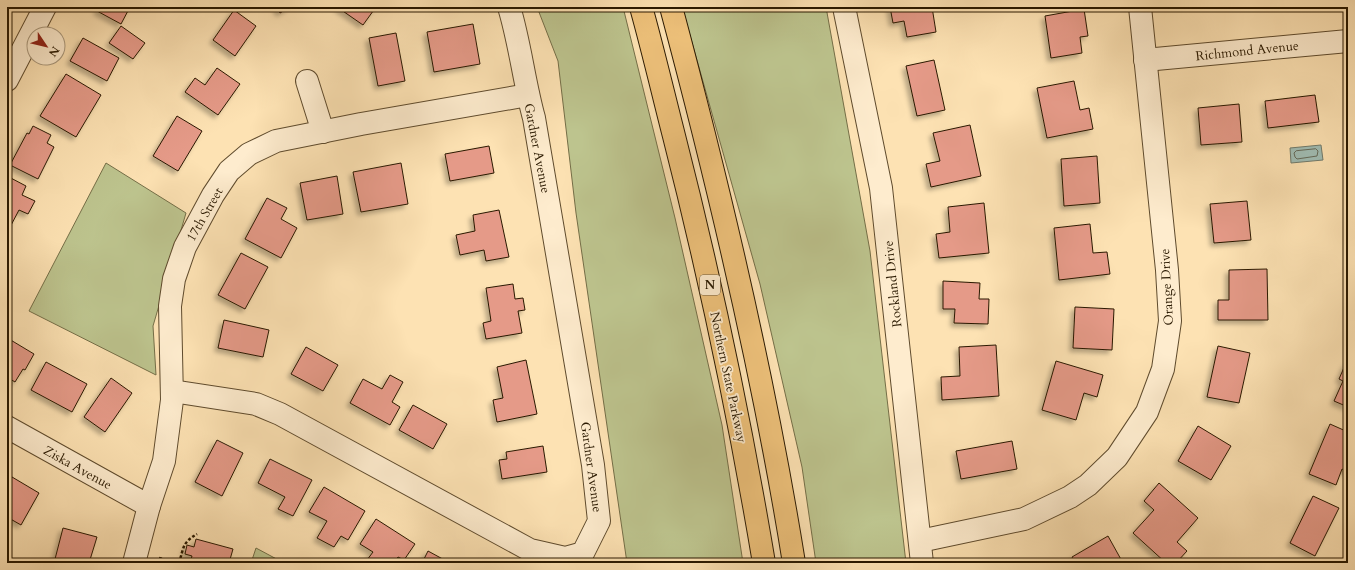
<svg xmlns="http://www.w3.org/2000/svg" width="1355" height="570" viewBox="0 0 1355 570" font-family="Cardo,serif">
<defs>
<filter id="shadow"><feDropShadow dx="-3.5" dy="3.5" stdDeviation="2" flood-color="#0004"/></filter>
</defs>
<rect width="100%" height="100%" fill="#fde2b3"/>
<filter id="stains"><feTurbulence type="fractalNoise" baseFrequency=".005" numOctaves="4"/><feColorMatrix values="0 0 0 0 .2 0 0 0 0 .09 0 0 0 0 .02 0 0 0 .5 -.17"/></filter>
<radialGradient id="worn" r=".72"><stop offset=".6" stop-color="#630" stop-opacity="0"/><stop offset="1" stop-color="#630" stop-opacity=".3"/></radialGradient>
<!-- green -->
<g fill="#bdc48e" stroke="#746e47">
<path d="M537 7H623L675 218 722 425 743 563H627L576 213 558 61Z"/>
<path d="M682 7H826L870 251 906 563H816L802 467 760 284Z"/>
<path d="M106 163 186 213 153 326 156 375 29 311Z"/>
<path d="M256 548 284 563H251Z"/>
</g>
<!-- water -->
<path fill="#a1bdb4" stroke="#717b6c" d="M1321 145 1323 160 1291 163 1290 148Z"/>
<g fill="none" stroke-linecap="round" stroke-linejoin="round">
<!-- shore -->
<path stroke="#666b5a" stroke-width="1" d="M1316 149 1318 151 1317 156 1297 159 1295 157 1294 153 1296 151Z"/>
</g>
<!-- building -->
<g fill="#e59a88" stroke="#2a1900" filter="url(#shadow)">
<path d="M99 7H130L121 24 97 11Z"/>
<path d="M276 7H290L280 13Z"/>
<path d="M337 7H376L363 25Z"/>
<path d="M890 7H932L936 32 907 37 904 21 893 23Z"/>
<path d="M1084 9 1088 36 1080 37 1082 53 1051 58 1045 16Z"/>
<path d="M234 10 256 26 235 56 213 40Z"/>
<path d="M473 24 480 64 434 72 427 32Z"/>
<path d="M121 26 145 43 133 59 109 43Z"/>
<path d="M396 33 405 81 378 86 369 38Z"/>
<path d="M83 38 119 58 107 81 70 61Z"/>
<path d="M934 60 945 110 917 116 906 66Z"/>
<path d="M217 68 240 84 218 115 185 92 195 78 205 85Z"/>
<path d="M66 74 101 95 76 137 40 116Z"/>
<path d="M1074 81 1080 110 1089 108 1093 129 1047 138 1037 88Z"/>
<path d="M1315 95 1319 122 1268 128 1265 101Z"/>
<path d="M1239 104 1242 142 1201 145 1198 108Z"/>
<path d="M177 116 202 131 178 171 153 156Z"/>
<path d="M970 125 981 176 931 187 926 164 940 161 933 133Z"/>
<path d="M33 126 51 135 47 143 54 147 38 179 10 165 27 133 29 134Z"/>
<path d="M489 146 494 173 450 181 445 154Z"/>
<path d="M1097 156 1100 203 1064 206 1061 159Z"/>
<path d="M401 163 408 204 361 212 353 172Z"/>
<path d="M7 176 26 186 22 195 35 201 28 214 19 210 9 229 7 228Z"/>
<path d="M337 176 343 214 307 220 300 183Z"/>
<path d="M267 198 287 208 281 219 297 228 281 258 245 239Z"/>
<path d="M1247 201 1251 240 1214 243 1210 204Z"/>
<path d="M984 203 989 253 939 258 936 234 950 232 948 207Z"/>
<path d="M499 210 509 257 486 261 484 250 460 255 456 235 475 231 473 215Z"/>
<path d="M1090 224 1093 253 1107 252 1110 274 1059 280 1054 228Z"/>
<path d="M241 253 268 267 245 309 218 295Z"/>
<path d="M1267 269 1268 320H1218V300H1229V270Z"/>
<path d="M943 281 980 283 979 299H989L988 324 954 323 955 309H943Z"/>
<path d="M513 284 515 299 523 298 525 310 518 311 522 333 486 339 483 323 491 321 486 288Z"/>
<path d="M1075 307 1114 309 1112 350 1073 348Z"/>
<path d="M224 320 269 330 263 357 218 348Z"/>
<path d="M9 339 34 354 25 370 23 369 15 382 7 377V343Z"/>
<path d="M996 345 999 396 942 400 941 377 960 376 959 347Z"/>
<path d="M1218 346 1250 353 1239 403 1207 397Z"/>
<path d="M306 347 338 365 323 391 291 374Z"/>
<path d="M526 360 537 414 497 422 493 400 503 398 497 367Z"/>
<path d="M1056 361 1103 375 1097 397 1084 393 1076 420 1042 410Z"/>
<path d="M46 362 87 384 72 412 31 390Z"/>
<path d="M1346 363 1348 364V407L1334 401 1343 381 1339 379Z"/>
<path d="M390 375 403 382 392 402 400 407 390 425 350 403 363 379 382 389Z"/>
<path d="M111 378 132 393 105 432 84 417Z"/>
<path d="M413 405 447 424 433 449 399 430Z"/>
<path d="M1330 424 1348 432V472L1342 469 1336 485 1309 474Z"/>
<path d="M1198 426 1231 446 1211 480 1178 461Z"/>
<path d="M217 440 243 453 222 496 195 482Z"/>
<path d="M1012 441 1017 469 961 479 956 451Z"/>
<path d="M543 446 547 472 502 479 499 460 507 459 506 452Z"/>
<path d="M270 459 312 480 293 516 278 509 285 497 258 483Z"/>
<path d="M7 474 39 493 21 525 7 517Z"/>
<path d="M1159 483 1198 518 1177 542 1187 551 1176 563H1166L1133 533 1154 510 1144 501Z"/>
<path d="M324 487 365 511 348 540 341 536 334 547 317 538 327 521 309 512Z"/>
<path d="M1313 496 1339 508 1315 556 1290 543Z"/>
<path d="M376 519 415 544 404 560 398 557 394 563H372L367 560 373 552 360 544Z"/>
<path d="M63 528 97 537 89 563H54Z"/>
<path d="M1108 536 1123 563H1075L1072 557Z"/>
<path d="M196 539 233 549 229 563H190L192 556 185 554 187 545 194 547Z"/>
<path d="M428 551 450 563H422Z"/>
</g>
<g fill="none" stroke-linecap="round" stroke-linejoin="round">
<defs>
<g id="minor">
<path d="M844 7 881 188 922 563"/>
<path d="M1145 60 1348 41"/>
<path d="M7 80 45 7"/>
<path d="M307 81 323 132"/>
<path d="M172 391 256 404 280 414 530 550 565 558 583 553 599 521 593 465 534 118C524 82 520 43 509 7"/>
<path d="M7 427 149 506"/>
<path d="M920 541 1024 519 1070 497 1088 485 1117 457 1147 412 1163 369 1170 321 1167 270 1140 7"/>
<path d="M134 563 149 506 164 461 172 400 170 306 174 279 185 247 213 195 229 171 249 154 276 141 361 124 528 95"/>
</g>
<g id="highway">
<path d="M641 7C653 50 663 93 674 136 710 277 740 420 764 563"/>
<path d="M671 7C720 190 764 376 794 563"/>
</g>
</defs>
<!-- minor casing -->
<use href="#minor" stroke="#5f4b2d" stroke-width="24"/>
<!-- highway casing -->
<use href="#highway" stroke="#2a1900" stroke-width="24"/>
<!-- path -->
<g stroke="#2a1900" stroke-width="2.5" stroke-dasharray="3 2" stroke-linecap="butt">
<path d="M159 558 177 563"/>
<path d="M179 563C184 547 182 543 197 534"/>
</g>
<!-- minor -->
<use href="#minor" stroke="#feecce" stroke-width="22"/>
<!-- highway -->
<use href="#highway" stroke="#eec17a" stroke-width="22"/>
</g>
<g text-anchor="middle" stroke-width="3.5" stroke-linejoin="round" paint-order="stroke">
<!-- shield labels -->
<rect fill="#feecce" stroke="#6a583e" stroke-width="1" x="700" y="275" width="20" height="20" rx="3"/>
<g font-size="12" font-weight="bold" fill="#2a1900">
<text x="710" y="289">N</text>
</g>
<!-- street labels -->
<g font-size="13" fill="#2a1900" stroke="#feecce">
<text transform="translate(1247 50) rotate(-6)" y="5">Richmond Avenue</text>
<text transform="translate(538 148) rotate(79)" y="5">Gardner Avenue</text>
<text transform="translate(204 214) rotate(-60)" y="5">17th Street</text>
<text transform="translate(892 284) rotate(-96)" y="5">Rockland Drive</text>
<text transform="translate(1166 287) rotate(-93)" y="5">Orange Drive</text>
<text transform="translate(729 377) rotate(78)" y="5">Northern State Parkway</text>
<text transform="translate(78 467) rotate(29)" y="5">Ziska Avenue</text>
<text transform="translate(592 467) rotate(82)" y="5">Gardner Avenue</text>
</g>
</g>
<!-- margin -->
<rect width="1355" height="570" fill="none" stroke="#fde2b3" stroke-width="24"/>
<rect x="8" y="8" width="1339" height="554" fill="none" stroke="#2a1900" stroke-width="2"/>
<rect x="12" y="12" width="1331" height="546" fill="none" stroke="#2a1900"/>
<!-- north arrow -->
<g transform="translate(46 46) rotate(125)"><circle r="19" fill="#feecce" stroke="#a9987c"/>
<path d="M0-3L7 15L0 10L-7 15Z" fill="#8f2418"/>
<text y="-6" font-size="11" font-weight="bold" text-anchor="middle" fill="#2a1900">N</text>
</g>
<rect width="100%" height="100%" filter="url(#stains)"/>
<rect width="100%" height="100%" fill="url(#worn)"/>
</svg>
